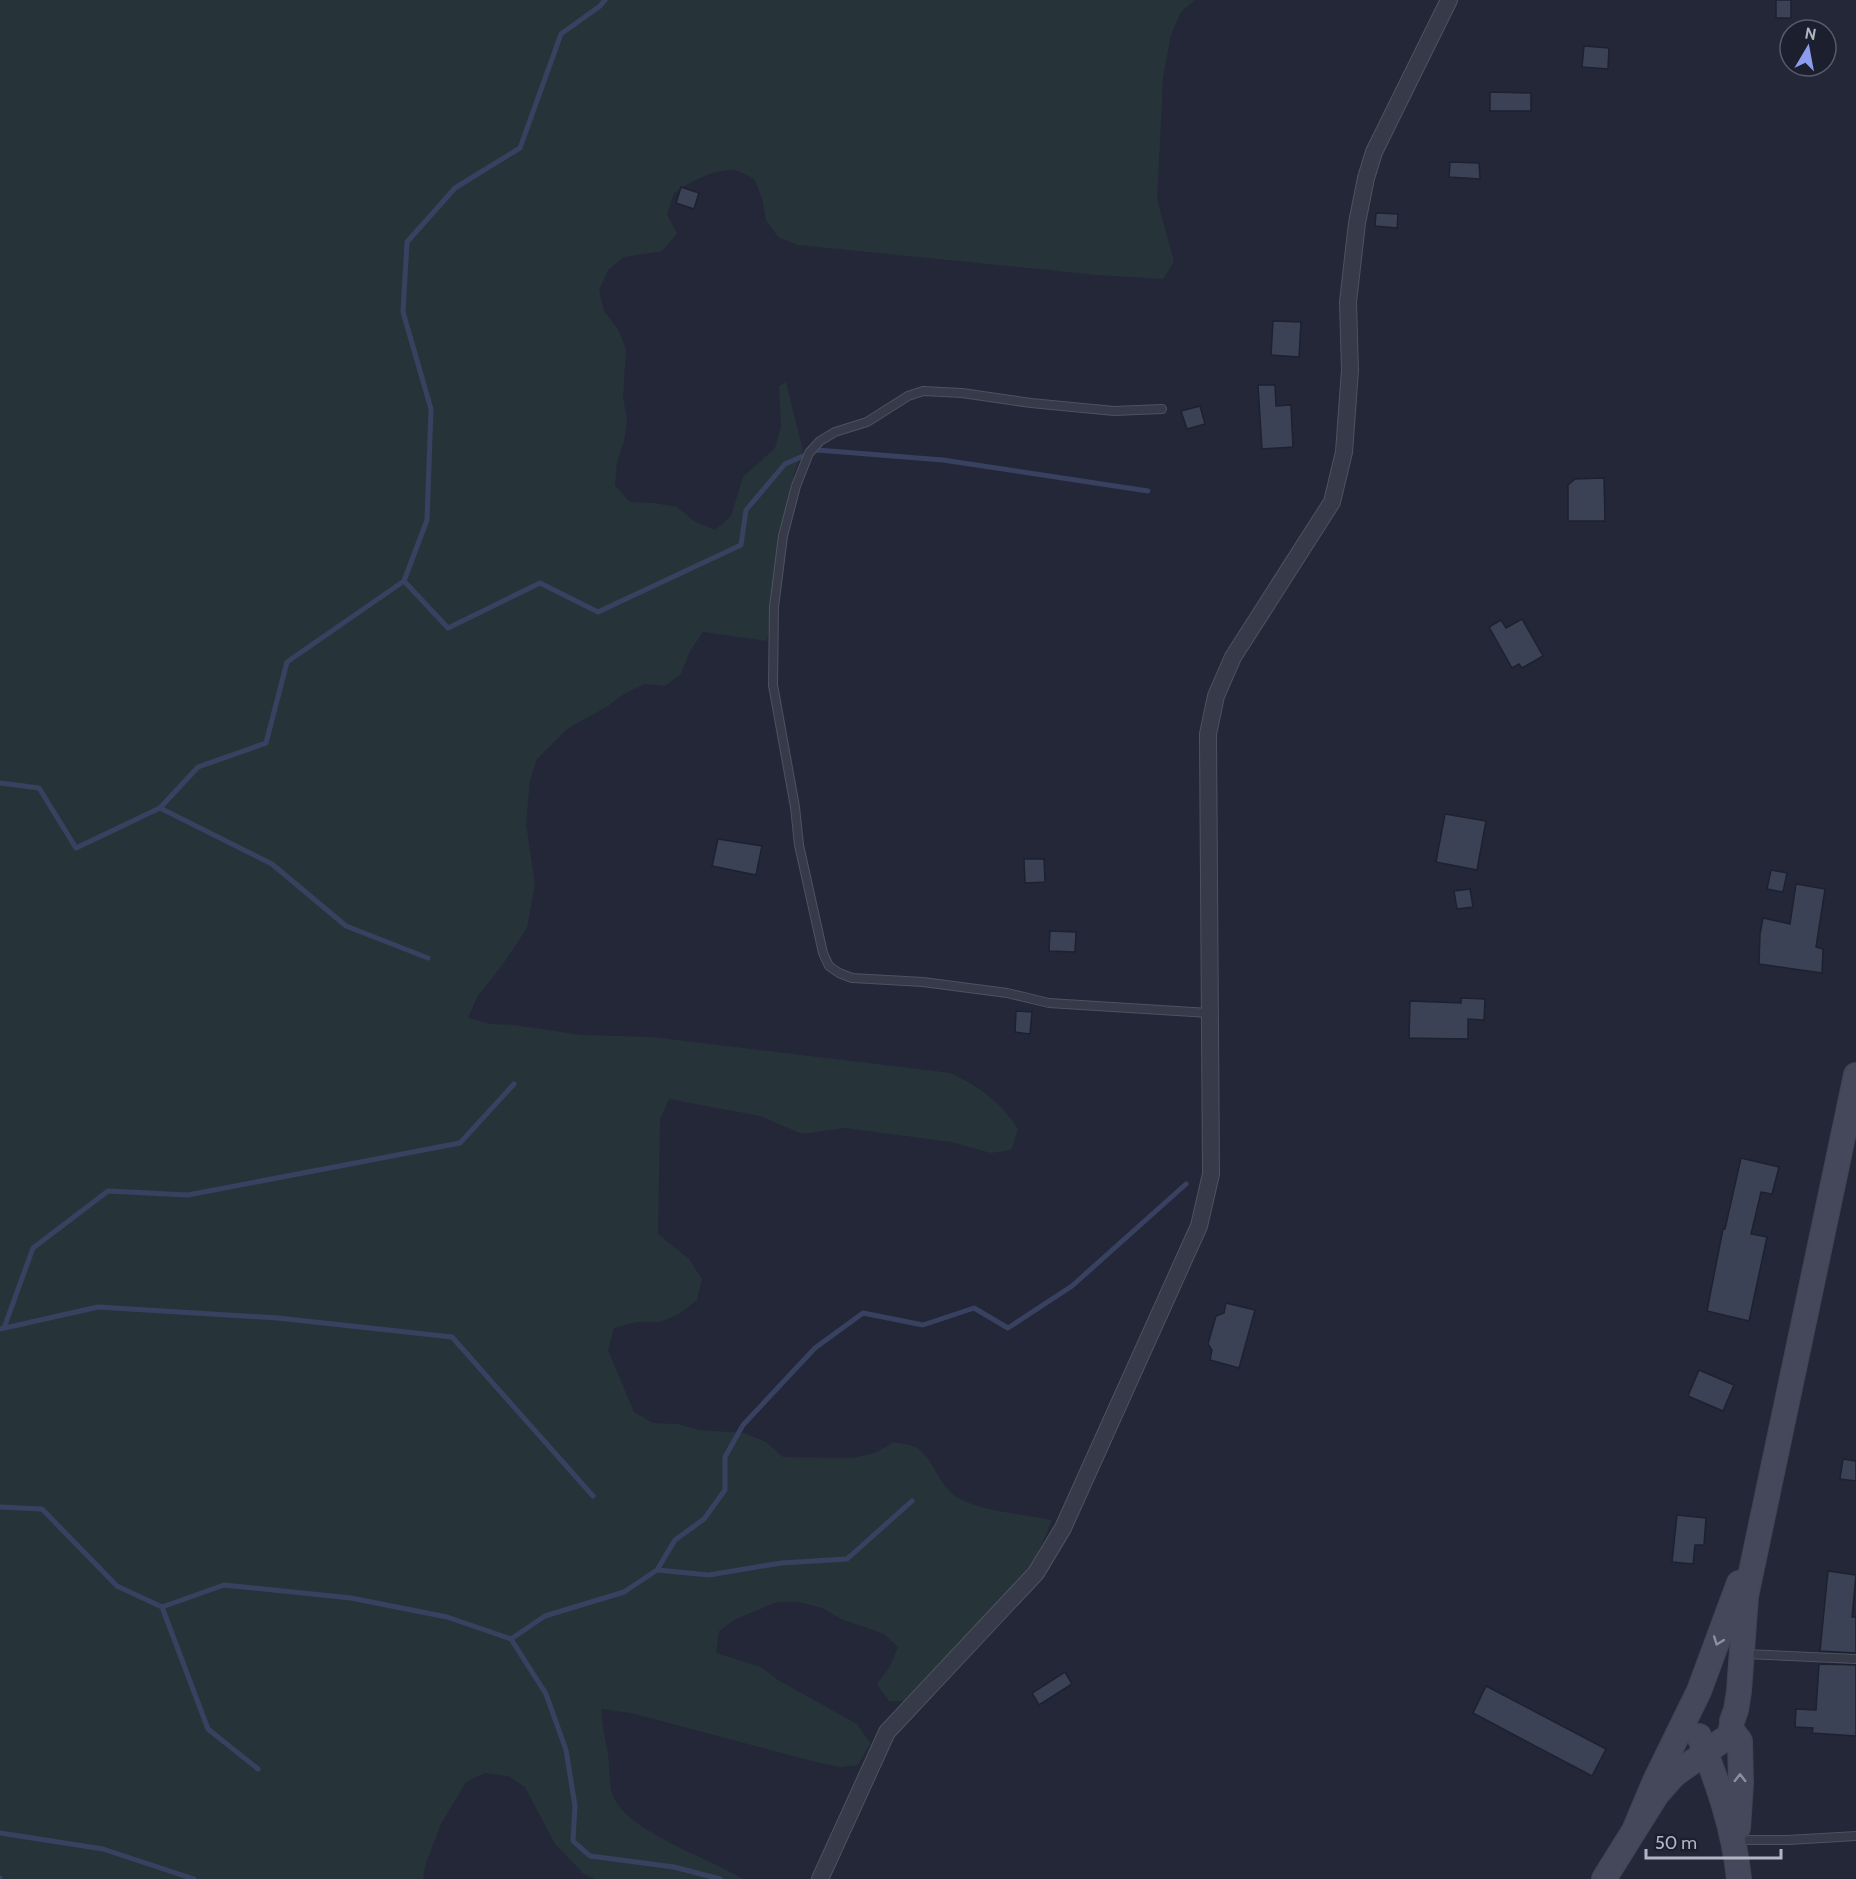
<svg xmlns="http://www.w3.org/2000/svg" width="1856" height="1879" viewBox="0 0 1856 1879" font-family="Cabin,sans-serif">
<rect width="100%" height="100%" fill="#232738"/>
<!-- green -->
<path fill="#26343a" d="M0 0H1195L1181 12 1171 35 1163 78 1157 199 1174 262 1163 279 1097 275 798 245 778 237 766 220 762 198 754 179C748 176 739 170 732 170 711 170 690 182 674 193L667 214 677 234 662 251 624 257 608 270 599 290 604 311 618 329 626 349 623 397 627 420 624 441 617 462 615 485 630 502 654 503 677 507 694 521 715 530 731 516 743 477 775 448 781 427 779 386 786 382 803 451 794 473 767 641 703 632 690 651 681 674 665 686 644 684 624 694 608 706 567 729 537 759 530 780 526 824 535 884 527 928 503 964 477 997 468 1018 490 1024 515 1025 581 1035 652 1037 951 1073C981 1088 1000 1101 1018 1129L1011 1150 991 1153 951 1142 845 1128 802 1134 760 1116 669 1099 660 1119 658 1234 689 1259 702 1279 697 1300 679 1314 660 1322H637L614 1328 608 1350 634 1412 653 1423 677 1424 699 1430 744 1433 766 1442 783 1457 852 1458 875 1453 894 1442C900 1444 911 1444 917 1448 935 1459 938 1489 962 1500 985 1511 1026 1515 1052 1520L1033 1564 908 1701H889L877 1684 890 1666 898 1647 884 1634 841 1619 822 1608 799 1602H777L736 1619 719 1631 716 1653 761 1667 778 1680 857 1724 870 1743 858 1765 841 1767 820 1763 631 1713 601 1709C602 1725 605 1739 608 1754 610 1768 608 1788 615 1800 634 1834 709 1858 743 1879H595L584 1874 555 1844 525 1787 508 1776 485 1773 466 1782 441 1824 425 1866 423 1879H0Z"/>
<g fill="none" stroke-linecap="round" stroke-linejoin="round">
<!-- stream -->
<g stroke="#394160" stroke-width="5">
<path d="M404 581 448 628 540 583 598 612 741 545 746 510 785 464 817 450 943 460 1148 491"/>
<path d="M0 783 39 788 76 848 160 808 198 767 266 743 287 662 404 581 427 520 431 409 403 312 407 242 455 188 520 148 561 34 600 6 605 0"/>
<path d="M160 808 272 864 346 926 428 958"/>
<path d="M4 1328 33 1248 108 1191 188 1195 460 1143 514 1084"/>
<path d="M0 1329 98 1307 278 1318 452 1337 593 1496"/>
<path d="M0 1507 42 1509 117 1586 162 1607 224 1585 351 1598 447 1617 511 1639 546 1694 566 1750 575 1806 573 1841 590 1856 674 1867 720 1879"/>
<path d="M657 1570 709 1575 781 1563 847 1559 912 1501"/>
<path d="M162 1607 208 1729 258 1769"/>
<path d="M511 1639 545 1616 624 1592 657 1570 675 1540 704 1519 725 1490V1457L743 1425 815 1348 863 1313 923 1325 974 1308 1008 1328 1072 1286 1186 1184"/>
<path d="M0 1833 103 1849 194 1879"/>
<path d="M0 1878V1879"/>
</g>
</g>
<!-- building -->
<g fill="#3c4255" stroke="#1e212f" stroke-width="1.5">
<rect x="1776" y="0" width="15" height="18"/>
<path d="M1584 46 1609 48 1608 69 1582 67Z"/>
<path d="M1490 92 1531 93V111H1490Z"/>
<path d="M1450 162 1479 163 1480 179 1449 177Z"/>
<path d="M681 187 699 193 694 209 676 203Z"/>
<path d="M1376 213 1398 214 1397 228 1375 226Z"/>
<path d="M1273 321 1301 322 1299 357 1271 355Z"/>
<path d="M1258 385H1275L1276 406 1291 405 1293 447 1262 449Z"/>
<path d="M1200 406 1205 424 1187 429 1181 411Z"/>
<path d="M1604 478 1605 521H1568V485L1575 479Z"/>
<path d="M1522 619 1543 656 1522 668 1519 664 1512 668 1489 627 1501 620 1506 628Z"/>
<path d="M1445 814 1486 821 1477 870 1436 862Z"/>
<path d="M718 839 762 846 756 875 712 866Z"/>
<path d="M1024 859H1044L1045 882 1025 883Z"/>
<path d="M1771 870 1787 873 1783 892 1767 889Z"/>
<path d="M1796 884 1825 889 1816 947 1823 949 1822 973 1759 964 1760 934 1763 918 1790 924Z"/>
<path d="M1470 889 1473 907 1457 909 1454 891Z"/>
<path d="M1050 931 1076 932 1075 952 1049 951Z"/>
<path d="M1461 998 1485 999 1484 1020 1468 1019V1039L1409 1038 1410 1001 1461 1003Z"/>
<path d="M1016 1011 1032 1012 1030 1034 1015 1032Z"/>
<path d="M1741 1158 1779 1167 1772 1194 1761 1192 1751 1234 1767 1237 1749 1321 1707 1311 1723 1229H1725Z"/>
<path d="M1226 1303 1255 1310 1239 1368 1210 1360 1212 1350 1208 1344 1216 1316 1224 1313Z"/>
<path d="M1699 1370 1734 1385 1723 1411 1688 1396Z"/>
<path d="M1843 1459 1856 1461V1481L1840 1479Z"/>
<path d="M1677 1515 1706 1518 1704 1545H1695L1693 1564 1672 1562Z"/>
<path d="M1828 1571 1856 1575 1852 1617H1856V1653L1820 1651Z"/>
<path d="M1819 1664 1856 1665V1736L1812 1733 1813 1728 1795 1727 1796 1709 1816 1710Z"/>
<path d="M1065 1672 1072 1684 1039 1705 1032 1693Z"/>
<path d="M1486 1686 1606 1749 1592 1776 1473 1713Z"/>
</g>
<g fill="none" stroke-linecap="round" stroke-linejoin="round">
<defs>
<g id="lane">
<path d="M1162 409 1114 411 1031 403 962 393 923 391 908 396 867 422 835 432 820 441 809 453 796 486 783 536 774 607 773 685 795 807 799 845 823 953 829 966 839 973 852 978 923 982 1007 993 1049 1003 1209 1013"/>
<path d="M1745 1654 1856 1659"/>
<path d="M1738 1840H1788L1856 1836"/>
</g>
<path id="street" d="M820 1879 887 1732 1036 1573 1063 1528 1199 1226 1211 1174 1208 734 1216 696 1233 657 1332 502 1344 452 1350 370 1348 302 1357 223 1366 178 1374 152 1449 0"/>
<g id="secondary">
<path d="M1732 1721 1736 1710 1739 1691 1746 1596 1856 1075"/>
<path d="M1731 1729 1740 1741 1741 1783 1738 1828"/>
<path d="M1699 1736C1718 1783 1734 1829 1739 1879"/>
<path d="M1636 1826 1655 1781 1699 1691 1739 1583"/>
<path d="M1604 1879 1657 1794 1674 1775 1723 1740"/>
</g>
</defs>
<!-- lane casing -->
<use href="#lane" stroke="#4e5260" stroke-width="10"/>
<!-- street casing -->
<use href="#street" stroke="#4e5260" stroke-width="18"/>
<!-- secondary casing -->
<use href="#secondary" stroke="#404351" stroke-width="26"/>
<!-- lane -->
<use href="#lane" stroke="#373a48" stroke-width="8"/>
<!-- street -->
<use href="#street" stroke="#373a48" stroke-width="16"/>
<!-- secondary -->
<use href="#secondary" stroke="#45485b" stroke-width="24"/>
</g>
<!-- one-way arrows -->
<defs><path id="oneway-chevron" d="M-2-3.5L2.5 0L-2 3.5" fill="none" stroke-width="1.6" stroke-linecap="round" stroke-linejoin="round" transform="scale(1.5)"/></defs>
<g stroke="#8b8f9f">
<use href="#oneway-chevron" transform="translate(1718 1641) rotate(110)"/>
<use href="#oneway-chevron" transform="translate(1740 1778) rotate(-90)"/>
</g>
<!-- north arrow -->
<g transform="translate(1808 48) rotate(10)"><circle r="28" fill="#1c1f2d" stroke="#585b69" stroke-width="1.5"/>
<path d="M0-4.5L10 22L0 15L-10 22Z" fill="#8c9cef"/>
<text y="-9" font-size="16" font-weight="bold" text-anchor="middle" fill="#b1b5c4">N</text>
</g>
<!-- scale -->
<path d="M1646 1849v9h135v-9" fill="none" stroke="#b1b5c4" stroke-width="3"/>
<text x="1655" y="1849" font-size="18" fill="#b1b5c4" stroke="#1c1f2d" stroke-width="4.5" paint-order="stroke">50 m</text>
</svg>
